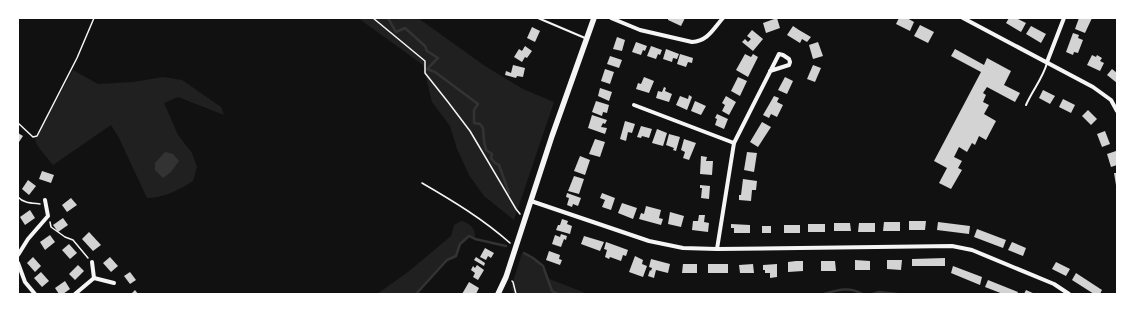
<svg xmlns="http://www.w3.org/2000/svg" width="1135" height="312" viewBox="0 0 1135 312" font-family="'Archivo Narrow',sans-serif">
<rect width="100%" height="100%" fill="#111"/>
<!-- green -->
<g fill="#202020">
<path d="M358 18H418L485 66 523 89 554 102 514 220 484 196 469 175 457 149 450 126 432 102 423 65Z"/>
<path d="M73 70 98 84 133 82 163 77 182 80 221 107 224 115 178 97 164 103 178 135 192 153 197 167 193 181C179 190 164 198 147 198L119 138 111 125 53 165 39 148 35 140Z"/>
<path d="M461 221C470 223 476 229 475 239L469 236 460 244 456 256 446 260 433 274 417 293 377 294 408 272 451 236 454 225Z"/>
<path d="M522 253C535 257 542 265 547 278L588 294H514L511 288Z"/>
</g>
<!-- water -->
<path fill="#333" d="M165 152 173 154 179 161 171 172 163 178 155 170V163Z"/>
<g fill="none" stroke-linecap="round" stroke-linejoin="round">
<!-- stream -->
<g stroke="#333" stroke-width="2.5">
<path d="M388 18 396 32 405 28 425 46 427 51 438 58 427 69 435 72 478 104 474 110V123L480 124 483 128 484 141 486 150 492 154 491 158 495 163 499 165 509 193"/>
<path d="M524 253 533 258 543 266 552 291 558 294H574"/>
<path d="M416 294 447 260 456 256 460 244 469 236 475 239 506 246"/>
<path d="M824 294C837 290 850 286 862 294"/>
<path d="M873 294 879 292 897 294"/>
</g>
</g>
<!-- building -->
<g fill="#d3d3d3">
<path d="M668 18H685L681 26 668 20Z"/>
<path d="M777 18 780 28 766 33 763 23Z"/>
<path d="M899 18H907L914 22 910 31 896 24Z"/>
<path d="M1009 18H1016L1026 23 1021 32 1006 23Z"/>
<path d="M1079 18H1092L1085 33 1075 29Z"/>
<path d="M920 25 934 32 928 43 914 36Z"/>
<path d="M793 26 799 30 811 37 807 42 802 39 800 43 787 35Z"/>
<path d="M1031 26 1046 34 1041 43 1026 34Z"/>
<path d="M532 27 540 31 535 42 527 38Z"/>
<path d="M752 30 763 39 753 51 742 42 745 39 748 42 751 39 747 36Z"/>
<path d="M1073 33 1079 35 1078 38 1083 40 1078 53 1074 52 1073 55 1066 52Z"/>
<path d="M617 37 625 40 622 51 613 49Z"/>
<path d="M636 42 647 46 645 51 643 50 641 55 632 52Z"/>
<path d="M818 42 823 56 813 59 809 45Z"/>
<path d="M525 46 532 51 527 58 525 57 522 62 514 57 519 49 522 51Z"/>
<path d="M651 46 662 50 660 55 658 54 656 59 647 56Z"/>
<path d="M666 49 679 54 677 59 673 58 672 62 663 59Z"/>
<path d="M955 49 984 65 987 58 1011 71 1004 85 1020 93 1015 102 987 87 983 93 986 95 983 102 989 105 984 114 996 121 986 140 979 136 975 145 972 143 967 152 959 147 954 157 962 161 958 168 962 170 951 189 939 183 947 168 934 161 981 72 951 56Z"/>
<path d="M680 54 693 58 692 63 688 62 686 67 677 64Z"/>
<path d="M745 54 751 57 753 54 758 57 748 77 736 70Z"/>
<path d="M1092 55 1096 57 1097 55 1102 58 1100 61 1104 63 1100 71 1087 65Z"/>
<path d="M610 56 622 60 619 68 607 64Z"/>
<path d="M513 65 525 68 523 77 517 76 516 78 505 75 506 71 511 73Z"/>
<path d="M813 65 821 68 815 82 807 79Z"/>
<path d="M605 69 614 72 610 84 601 81Z"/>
<path d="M1112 69 1117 73V83L1107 75Z"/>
<path d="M644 77 654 81 649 93 636 89 638 83 641 84Z"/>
<path d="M738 77 747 81 740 96 731 91Z"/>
<path d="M785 77 793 81 787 94 778 90Z"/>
<path d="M664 87 666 88 665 91 672 94 669 102 656 98 658 91 662 92Z"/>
<path d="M600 88 612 92 609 101 598 96Z"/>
<path d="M1043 90 1055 96 1050 104 1039 98Z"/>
<path d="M689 95 692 97 687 110 676 105 680 96 688 99Z"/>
<path d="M726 96 736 102 729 115 722 111 725 105 722 103Z"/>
<path d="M774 96 779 98 777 102 783 105 777 117 771 114 769 118 763 115Z"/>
<path d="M1063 99 1075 105 1071 113 1059 107Z"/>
<path d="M596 101 609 105 607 113 603 112 602 116 592 112Z"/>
<path d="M695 101 706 106 701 115 691 111Z"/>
<path d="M1088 110 1097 119 1091 125 1082 116Z"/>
<path d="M717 114 728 119 724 129 715 125 717 119 715 118Z"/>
<path d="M592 115 607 120 605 124 603 123 601 127 607 128 605 134 588 128Z"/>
<path d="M625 121 635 124 632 133 628 132 626 141 620 139Z"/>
<path d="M762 122 771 127 758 147 750 142Z"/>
<path d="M641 126 652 129 649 138 642 136 641 138 637 137Z"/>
<path d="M657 129 667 133 663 146 652 143Z"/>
<path d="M1105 131 1110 144 1102 147 1097 134Z"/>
<path d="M18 133 23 136 19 142 18 141Z"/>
<path d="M669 134 680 137 676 151 673 150 674 148 666 145Z"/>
<path d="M595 139 605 142 600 157 589 154Z"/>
<path d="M684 139 696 143 689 160 683 158 685 152 681 150Z"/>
<path d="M1116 151 1117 165 1111 167 1107 154Z"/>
<path d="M747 152 757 153 754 172 744 170Z"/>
<path d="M580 156 590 160 585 175 574 171Z"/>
<path d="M701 156 707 157 706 161H713L712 175 700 174Z"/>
<path d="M42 171 54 175 51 183 39 179Z"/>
<path d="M1114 173H1117V185H1116Z"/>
<path d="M574 176 584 179 579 194 568 191Z"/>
<path d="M743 179 757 181 756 190H752L751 201 739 200V195H741Z"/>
<path d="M28 180 36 186 29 195 22 189Z"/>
<path d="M700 185 710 186 709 199 701 198 702 188H700Z"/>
<path d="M567 193 581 198 578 206 573 204 572 207 567 205 569 198 566 197Z"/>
<path d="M602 193 615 198 611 210 602 207 605 200 600 198Z"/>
<path d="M71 198 77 205 67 212 62 205Z"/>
<path d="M622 203 637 208 633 219 618 213Z"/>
<path d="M646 206 661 210 659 218 663 219 661 225 639 219 641 213 644 214Z"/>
<path d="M30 210 35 218 25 225 20 217Z"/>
<path d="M670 212 684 216 681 227 668 224Z"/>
<path d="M699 215H705L704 222 709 223 708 232 692 230 693 221H698Z"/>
<path d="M63 218 68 225 58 232 53 225Z"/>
<path d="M562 219 568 221 567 224 572 226 570 234 556 230 558 225H560Z"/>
<path d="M909 221H926L925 230H909Z"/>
<path d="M884 222H900V231H883Z"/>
<path d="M938 222 970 226 969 234 937 230Z"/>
<path d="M834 223H850L851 231H834Z"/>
<path d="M859 223H875V232H858Z"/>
<path d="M731 224 750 225V233H734V228H731Z"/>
<rect x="808" y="224" width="17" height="8"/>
<rect x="784" y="225" width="16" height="8"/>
<rect x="762" y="226" width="9" height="7"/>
<path d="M977 229 1006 240 1003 248 974 237Z"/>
<path d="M89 232 101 245 93 251 82 239Z"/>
<path d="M561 234 567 236 566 240 564 239 561 247 552 244 555 235 560 237Z"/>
<path d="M50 235 55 242 45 250 40 242Z"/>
<path d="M584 236 604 242 600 251 581 244Z"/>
<path d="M606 242 628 250 626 256 623 255 621 261 610 257 609 259 605 257 607 250 604 249Z"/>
<path d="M1012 242 1026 248 1023 256 1008 250Z"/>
<path d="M69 244 77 253 70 259 62 250Z"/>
<path d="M485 248 494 253 491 258 488 256 486 260 480 257Z"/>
<path d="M549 251 560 255 559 259 562 260 560 265 546 260Z"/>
<path d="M635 256 643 260 642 264 647 266 643 277 629 272Z"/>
<path d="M33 257 41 266 35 272 27 263Z"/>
<path d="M110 257 118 266 111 272 103 263Z"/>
<path d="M476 257 485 263 484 266 474 260Z"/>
<path d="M945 258V266H912V259Z"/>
<path d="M651 259 670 264 668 273 656 270 654 278 648 276 650 270 651 271 652 268 649 267Z"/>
<path d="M855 260 870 261V270H855Z"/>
<path d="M887 260H902L901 270 887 269Z"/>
<path d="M796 261H803V271L788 272V262Z"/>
<path d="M821 261H835L836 271H821Z"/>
<path d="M1056 262 1070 269 1066 276 1052 269Z"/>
<path d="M683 264H697V273H682Z"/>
<rect x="708" y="264" width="20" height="9"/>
<path d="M753 264 754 273H740L739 265Z"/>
<path d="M777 264V277L770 278V273H765V270H763V265Z"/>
<path d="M78 265 84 271 75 280 69 274Z"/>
<path d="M477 265 484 270 478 280 473 277 475 273 471 270 473 266 475 268Z"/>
<path d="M953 266 982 277 980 285 951 273Z"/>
<path d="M41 272 49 281 42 287 34 278Z"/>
<path d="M130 272 136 280 130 284 124 276Z"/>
<path d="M1076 273 1102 290 1100 294H1094L1072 280Z"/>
<path d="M988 280 1018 292 1017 294H1003L985 287Z"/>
<path d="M65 281 70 289 63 294H59L55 288Z"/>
<path d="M469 282 479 288 476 294H462Z"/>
<path d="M135 290 138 294H130L132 293Z"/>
<path d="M1026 290 1035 294H1024Z"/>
</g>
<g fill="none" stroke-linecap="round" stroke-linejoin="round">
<!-- path -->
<g stroke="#f5f5f5" stroke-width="1.5">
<path d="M373 18 425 61V73L448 102 470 131 516 209 520 214"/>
<path d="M18 123 33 137 37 136 77 58 94 18"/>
<path d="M422 183C453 201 483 219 510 243"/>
<path d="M18 197C23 203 32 203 40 204"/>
<path d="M50 222 51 227 65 237 73 240 88 258"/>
<path d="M512 281 513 282 516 294"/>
</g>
<!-- service -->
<g stroke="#f5f5f5" stroke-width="2">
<path d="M538 18 585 38"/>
<path d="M1026 105C1032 91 1043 78 1047 63"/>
</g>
<!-- minor -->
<g stroke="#f5f5f5" stroke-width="4">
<path d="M611 18 640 30 692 42C708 41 713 29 723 18"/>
<path d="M963 18 1093 87 1111 100 1117 111"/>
<path d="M1047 62 1064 18"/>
<path d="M634 105 734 143"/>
<path d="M531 201 649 241 683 248 717 249 952 246 972 250 1054 284 1069 294"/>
<path d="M717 249 734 143 779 54 783 55 789 59 790 62 789 65 770 71"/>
<path d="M18 255 28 239 48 216 45 200"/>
<path d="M18 263 25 282 35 294"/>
<path d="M94 278 114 283"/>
<path d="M75 294 94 278 92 262"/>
</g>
<!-- tertiary -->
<path stroke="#f5f5f5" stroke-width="5.5" d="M498 294 506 277 552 136 594 18"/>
</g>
<!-- border -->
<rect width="1135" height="312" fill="none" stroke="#ffffff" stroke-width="38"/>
</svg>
